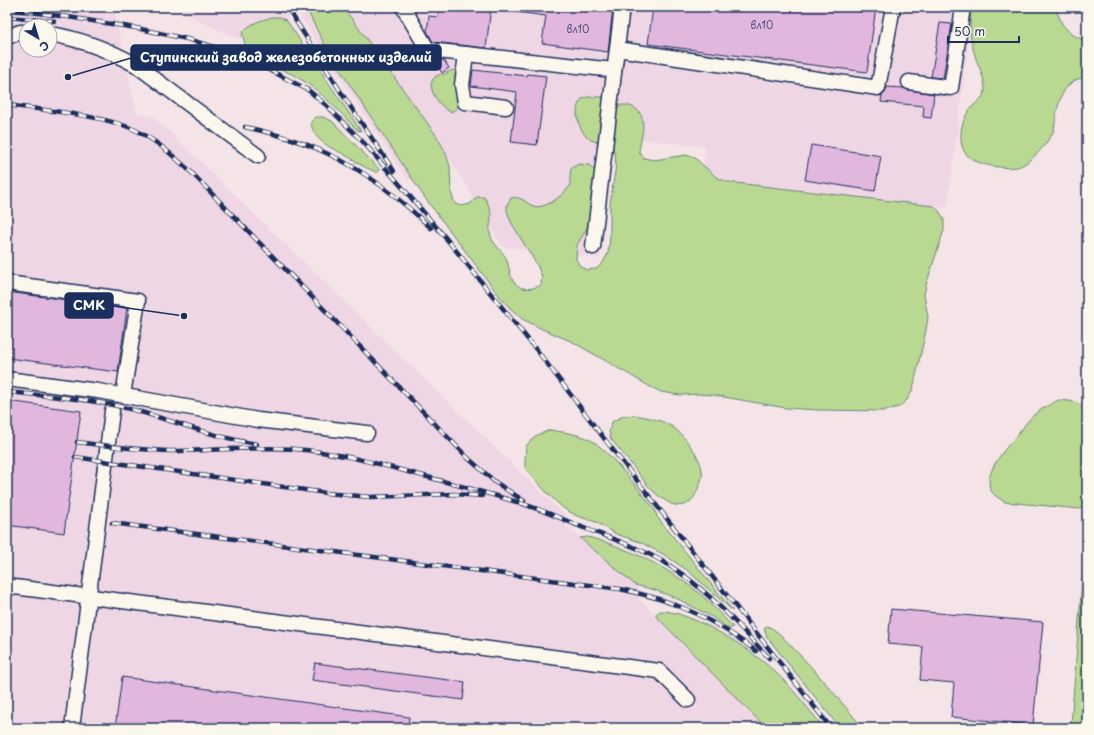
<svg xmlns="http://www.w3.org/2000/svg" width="1094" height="735" viewBox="0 0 1094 735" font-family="'Playpen Sans',sans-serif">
<rect width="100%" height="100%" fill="#f4e4e8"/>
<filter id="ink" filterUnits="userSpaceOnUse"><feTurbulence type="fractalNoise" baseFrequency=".025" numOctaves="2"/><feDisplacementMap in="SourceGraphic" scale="8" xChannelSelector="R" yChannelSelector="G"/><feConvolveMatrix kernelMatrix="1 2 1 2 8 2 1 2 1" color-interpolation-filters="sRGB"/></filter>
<g filter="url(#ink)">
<!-- built -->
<g fill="#efd6e5" fill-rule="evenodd">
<path d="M7 7H115L114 10 137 114 153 116 567 517 565 525 641 591 638 598 766 728H7ZM26 26H50V50H26Z"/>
<path d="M168 7H973L947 208 701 180 706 147 614 136 600 258 503 247 449 158 408 181 297 11 260 34 239 39Z"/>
</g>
<!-- green -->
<g fill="#b9d992" stroke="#6a8478">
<path d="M310 7H342L352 19 436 135 445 151 450 166 451 192 455 204 462 206 470 204 477 197H484C488 203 491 209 491 217 491 222 489 227 490 232 491 243 501 249 506 258 509 264 509 273 512 279 518 291 531 290 541 285L542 277 537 265 511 222 507 211V205L511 198C520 196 524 201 531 205 539 210 552 203 559 197 563 194 567 189 570 186V176L571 168 579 164 589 165 595 170 597 180 587 228 577 245 576 259 579 265 586 270 596 269 603 263 608 253 610 238V204L616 165 615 154 610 140 615 111 621 105C628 105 631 106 636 109 649 119 640 139 639 152L644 158 654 160 686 155 695 158 716 177 727 182 934 206 940 212 944 220V230L926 285 924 295 928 317 926 330 913 389 907 400 899 407 882 411 819 410 786 408 713 395 697 394 680 395 661 392 649 386 573 342 542 329 522 319 509 307 497 293 425 198 332 58 317 30 309 14Z"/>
<path d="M972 7H1055L1062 24 1072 35 1087 41V78C1084 78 1081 78 1078 79 1063 84 1058 103 1056 117 1055 121 1055 127 1053 132 1048 143 1029 165 1017 167 1008 169 986 166 978 162 967 157 962 152 961 140 960 128 964 115 973 106 978 101 984 98 985 90 985 76 977 65 974 52 969 37 970 25 971 10Z"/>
<path d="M272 17H280L287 21 361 131 357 130C339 111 320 90 297 77 284 69 261 64 250 53 245 48 244 40 242 33 250 23 260 21 272 17Z"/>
<path d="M453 70 456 71 458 73C458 81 462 99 458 106 457 109 453 111 451 112 440 108 424 86 435 77 438 74 441 75 444 74 447 73 450 71 453 70Z"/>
<path d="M591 97H602L606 100 600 142C585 142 578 127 577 113 577 108 578 103 582 99 585 97 588 97 591 97Z"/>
<path d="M316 117H323L332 121 379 169 377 173C373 170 368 169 363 166 357 163 351 158 345 155 330 147 313 141 311 122Z"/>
<path d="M1059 400C1070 401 1080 401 1087 411V505L1080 509 1005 502C999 498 992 495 990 488 984 470 1009 445 1019 433 1024 426 1029 419 1035 414 1043 408 1050 404 1059 400Z"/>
<path d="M634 415C647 417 663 420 674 428 682 434 691 446 696 454 698 459 702 465 702 471 703 476 701 482 699 486 693 505 681 512 663 499 652 492 645 482 638 473 629 461 620 450 611 439L609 432 612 422 623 416Z"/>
<path d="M550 430C561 432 573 433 584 437 606 444 639 491 655 510L657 517 675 539 733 611 687 570 663 554 640 542 616 534 596 522 577 516 563 508 547 493 525 468V460L526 446 535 436Z"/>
<path d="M588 537C632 549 674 570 708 601 717 610 725 619 733 627L729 629 712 617 680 600 655 590 635 585 580 538Z"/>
<path d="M1087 551V728H1073L1071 725 1083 568Z"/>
<path d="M660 611C676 611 689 618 704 624 725 635 747 648 766 664 788 682 806 706 824 728H766L655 615Z"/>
<path d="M767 626C778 630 786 641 794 649 819 674 840 701 863 728H840L767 637 764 629Z"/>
</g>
<!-- building -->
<g fill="#e2b7dd" stroke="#1b2f5e">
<path d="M439 7H491L486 48 433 42 427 31 429 16 438 17Z"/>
<path d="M517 7H613L608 52 542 43 546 16 516 12Z"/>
<path d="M653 7H876L867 72 648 44Z"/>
<path d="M940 23 952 24 943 78 931 77Z"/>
<path d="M441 60H444L449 68 442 73 436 63Z"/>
<path d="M473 70 527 76V74L546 76 537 145 511 142 517 92 471 86Z"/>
<path d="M887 87 903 88 908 90 934 94 931 118 923 117 924 106 881 102 882 95 885 93Z"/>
<path d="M811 145 881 156 875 191 805 180Z"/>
<path d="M7 292 127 308 118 372 7 358Z"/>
<path d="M7 401 81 411 64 533 7 525Z"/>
<path d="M891 609 1043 622 1033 725 951 717 954 683 920 680 923 647 888 644Z"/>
<path d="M315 663 465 682 463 700 312 680Z"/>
<path d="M122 677 409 717 408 728H115Z"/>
</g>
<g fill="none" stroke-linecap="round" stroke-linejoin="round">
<defs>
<g id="minor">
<path d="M403 7 428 50 466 54"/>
<path d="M50 34C80 39 109 50 136 65L258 156"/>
<path d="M7 37 20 32H26"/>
<path d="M617 49 878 88 893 7"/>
<path d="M909 82 951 88 963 7"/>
<path d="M506 107 465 102 462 85 466 54 614 70"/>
<path d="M593 247 622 7"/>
<path d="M7 283 138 301 123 395"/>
<path d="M7 379 98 391 258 420 367 433"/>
<path d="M7 586 659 671 688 700"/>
<path d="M72 728 112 411"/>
</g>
</defs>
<!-- minor casing -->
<use href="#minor" stroke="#1b2f5e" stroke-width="17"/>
<!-- minor -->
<use href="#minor" stroke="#fbf7ec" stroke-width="14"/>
<defs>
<g id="rail">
<path d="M287 7 346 100 394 171"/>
<path d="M7 9 68 17 136 28 187 39 211 46 262 66 308 90 326 105 364 143 445 237 539 353 606 441 831 728"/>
<path d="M7 17 54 21"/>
<path d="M7 105C27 108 48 110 68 113 90 117 112 120 133 129 155 139 172 155 190 171L468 458 495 482 524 501"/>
<path d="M245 127C272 133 299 140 324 152 365 170 399 198 431 228"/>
<path d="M7 392C45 396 84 398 122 407 167 418 211 437 257 444"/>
<path d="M77 442C108 446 139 450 171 451 212 451 253 446 295 449 338 452 378 464 420 475 450 483 480 491 510 500 536 507 560 518 584 528 613 539 644 549 670 566 708 590 738 625 769 658"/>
<path d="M75 457 326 493 370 497 454 494 482 496"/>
<path d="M112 523 620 589C638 593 656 597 673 604 703 615 731 632 756 651"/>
</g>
</defs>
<!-- rail casing -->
<use href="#rail" stroke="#1b2f5e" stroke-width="4.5"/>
<!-- rail -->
<use href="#rail" stroke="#fbf7ec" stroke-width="3" stroke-dasharray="9" stroke-linecap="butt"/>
</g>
</g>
<g text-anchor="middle" stroke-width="3.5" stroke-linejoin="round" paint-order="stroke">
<!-- number labels -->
<g font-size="10" fill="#4d517e">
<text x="762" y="29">вл10</text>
<text x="578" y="33">вл10</text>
</g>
</g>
<!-- callouts -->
<path fill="none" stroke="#1b2f5e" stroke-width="1.5" d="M68 77L131 58M184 316L113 306"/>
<g fill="#1b2f5e" stroke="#fbf7ec" stroke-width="1.5">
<circle cx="68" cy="77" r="4"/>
<circle cx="184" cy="316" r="4"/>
</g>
<g fill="#1b2f5e" stroke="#1b2f5e" stroke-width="1.5">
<rect x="131" y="45" width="310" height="25" rx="4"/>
<rect x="65" y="293" width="48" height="25" rx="4"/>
</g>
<g font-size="13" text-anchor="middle" font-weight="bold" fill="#fff">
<text x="286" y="62">Ступинский завод железобетонных изделий</text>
<text x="89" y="310">СМК</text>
</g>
<!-- margin -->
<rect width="1094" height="735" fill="none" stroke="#fbf7ec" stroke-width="24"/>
<rect x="12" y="12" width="1070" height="711" fill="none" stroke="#1b2f5e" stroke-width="1.5" filter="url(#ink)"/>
<!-- north arrow -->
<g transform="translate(38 38) rotate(142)"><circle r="19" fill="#fbf7ec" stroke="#a1a7b3"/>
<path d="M0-3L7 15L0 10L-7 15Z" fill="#1b2f5e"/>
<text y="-6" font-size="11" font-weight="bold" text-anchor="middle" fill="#1b2f5e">С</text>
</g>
<!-- scale -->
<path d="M948 36v6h71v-6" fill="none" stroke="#1b2f5e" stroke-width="2"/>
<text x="954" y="36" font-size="12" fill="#1b2f5e" stroke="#fbf7ec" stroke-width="3" paint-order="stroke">50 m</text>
</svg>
